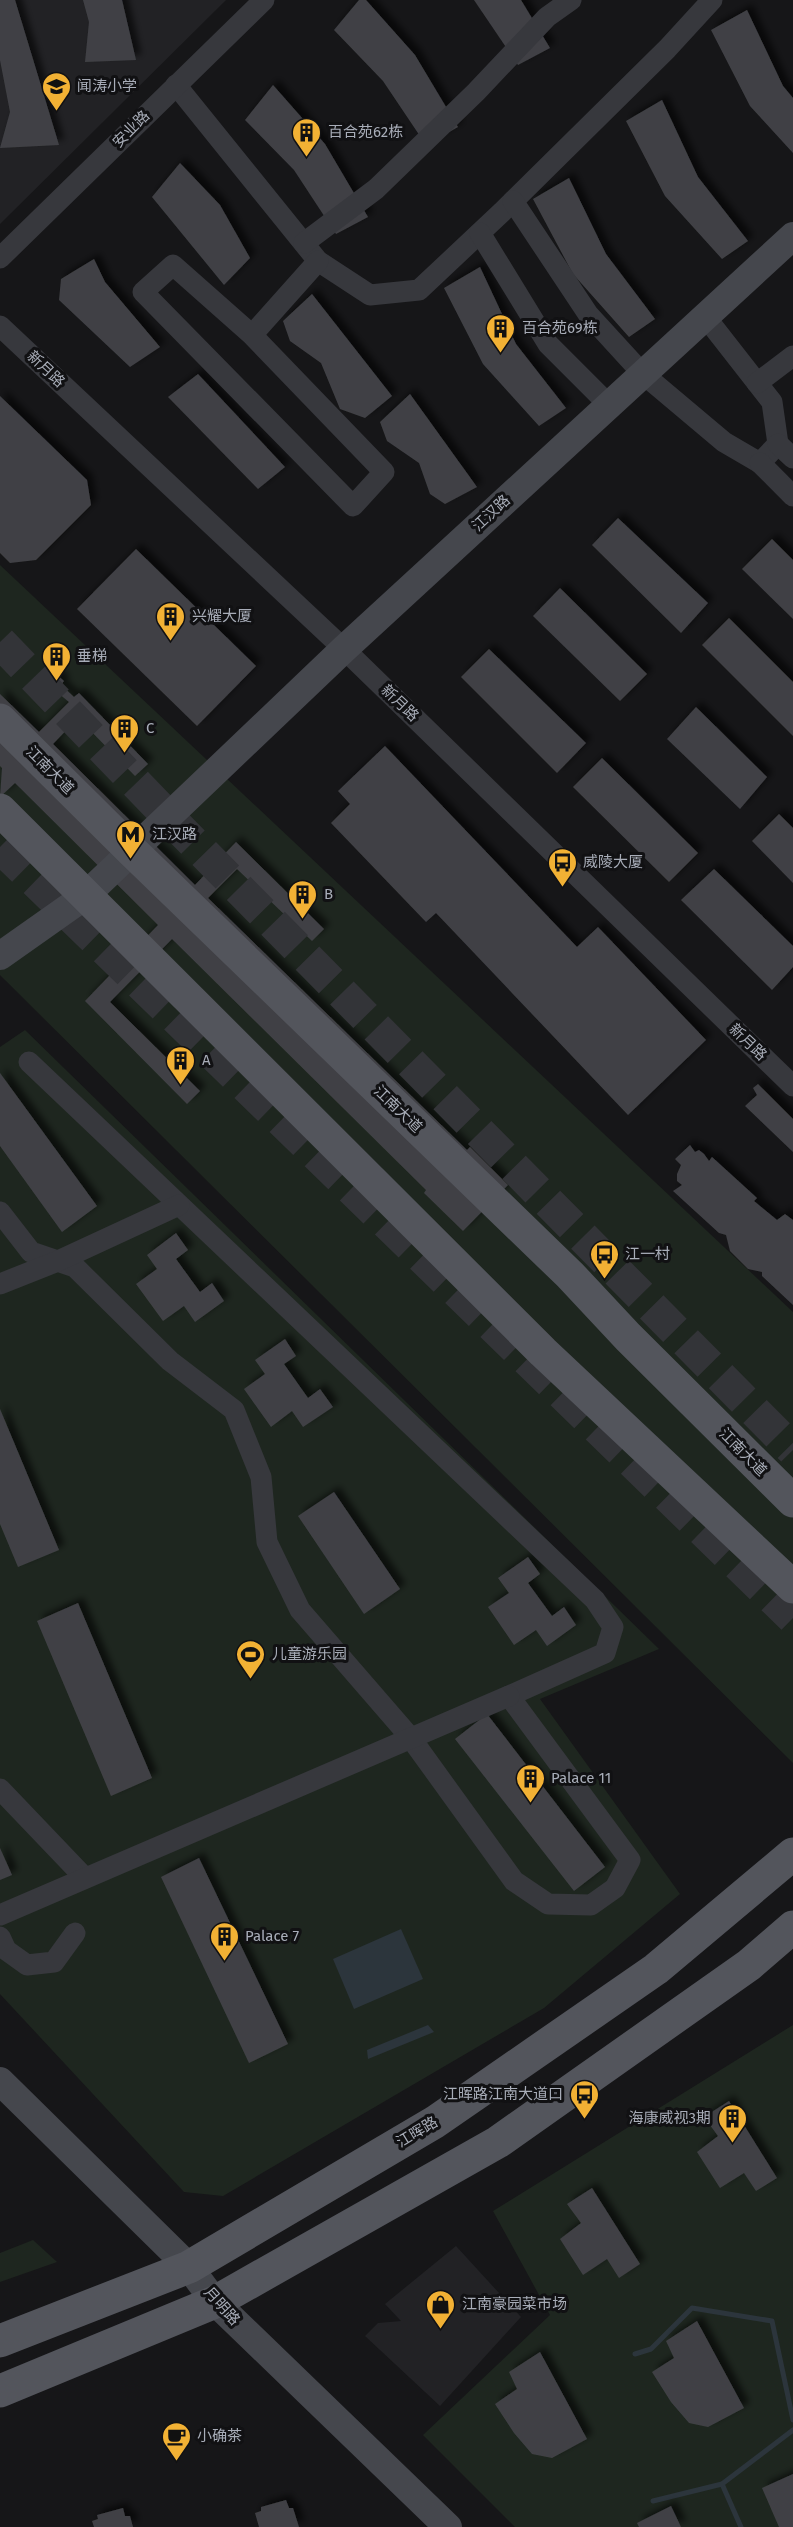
<svg xmlns="http://www.w3.org/2000/svg" width="793" height="2527" viewBox="0 0 793 2527" font-family="'Fira Sans','Noto Sans SC',sans-serif">
<defs>
<filter id="shadow"><feDropShadow dx="5.5" dy="-5.5" stdDeviation="3" flood-color="#0009"/></filter>
</defs>
<rect width="100%" height="100%" fill="#161618"/>
<!-- built -->
<g fill="#222225">
<path d="M0 0H226L0 224Z"/>
<path d="M456 2246 521 2317 440 2406 365 2336 378 2323 401 2321 385 2304Z"/>
</g>
<!-- green -->
<g fill="#1e261f">
<path d="M0 565 793 1312V1763L0 975Z"/>
<path d="M25 1030 659 1649 540 1699 680 1894 544 2008 223 2196 184 2192 0 1994V1047Z"/>
<path d="M793 2025V2527H515L423 2435 550 2315 493 2211Z"/>
<path d="M33 2240 57 2262 0 2282V2253Z"/>
</g>
<!-- water -->
<g fill="#2c353c">
<path d="M401 1929 423 1979 354 2009 333 1959Z"/>
<path d="M428 2025 434 2032 368 2059 367 2050Z"/>
</g>
<g fill="none" stroke-linecap="round" stroke-linejoin="round">
<!-- stream -->
<g stroke="#2c353c" stroke-width="5">
<path d="M635 2354 651 2349 692 2308 772 2321 793 2420"/>
<path d="M722 2484 741 2527"/>
<path d="M653 2501 722 2484 793 2430"/>
</g>
</g>
<!-- building -->
<g fill="#404145" filter="url(#shadow)">
<path d="M0 0H15L59 145 0 148 10 112 0 60Z"/>
<path d="M83 0H122L136 60 85 62 89 22Z"/>
<path d="M359 0H366L415 55 458 127 426 145 383 81 334 30Z"/>
<path d="M474 0H521L550 48 518 65Z"/>
<path d="M747 10 783 86 793 98V153L750 106 711 30Z"/>
<path d="M273 85 325 144 368 217 336 234 294 170 245 120Z"/>
<path d="M662 100 698 177 748 241 722 259 665 196 626 121Z"/>
<path d="M180 163 220 205 250 258 224 285 152 197Z"/>
<path d="M569 178 606 254 655 319 629 337 573 274 533 199Z"/>
<path d="M94 259 105 282 160 347 130 367 59 300 61 279Z"/>
<path d="M480 267 516 344 566 408 539 426 483 364 444 288Z"/>
<path d="M312 294 392 396 365 418 340 409 321 363 290 341 283 321Z"/>
<path d="M198 374 285 467 258 489 168 397Z"/>
<path d="M410 394 477 487 445 504 430 494 419 463 387 441 380 422Z"/>
<path d="M0 396 87 480 91 505 36 560 10 563 0 553Z"/>
<path d="M618 518 708 603 681 633 592 545Z"/>
<path d="M772 539 793 560V619L742 569Z"/>
<path d="M136 549 256 666 197 726 77 609Z"/>
<path d="M560 588 647 674 620 701 533 616Z"/>
<path d="M729 618 793 682V736L702 645Z"/>
<path d="M489 649 586 743 557 773 461 677Z"/>
<path d="M56 674 64 681 61 685 74 697 79 693 148 764 135 776 78 718 53 744 195 885 236 842 324 929 312 941 237 869 208 898 467 1150 470 1147 508 1185 463 1231 424 1193 426 1190 172 939 110 1002 200 1091 187 1104 85 1001 158 925 15 783 0 797 2 768 0 766V694L39 732 69 702 47 684Z"/>
<path d="M696 707 767 777 740 809 667 739Z"/>
<path d="M385 746 577 947 598 927 706 1040 628 1115 436 913 426 922 331 823 350 804 338 791Z"/>
<path d="M602 758 698 853 669 882 573 787Z"/>
<path d="M779 814 793 828V883L752 841Z"/>
<path d="M714 869 793 946V967L772 990 681 900Z"/>
<path d="M0 1073 97 1206 62 1232 0 1146Z"/>
<path d="M758 1084 793 1119V1152L745 1106 757 1095 753 1088Z"/>
<path d="M690 1145 695 1152 699 1150 704 1154 709 1161 712 1157 757 1198 754 1201 777 1220 785 1214 793 1220V1305L762 1276V1272L748 1269 730 1251 726 1235 719 1233 673 1191 682 1185 677 1181V1174L681 1165 675 1159Z"/>
<path d="M176 1233 188 1250 176 1259 200 1292 212 1283 224 1301 195 1322 184 1306 163 1321 136 1284 157 1269 147 1255Z"/>
<path d="M285 1339 296 1356 284 1364 308 1398 320 1389 333 1407 303 1427 292 1411 271 1427 244 1389 265 1374 255 1360Z"/>
<path d="M0 1409 59 1550 18 1567 0 1524Z"/>
<path d="M334 1492 400 1589 364 1614 298 1516Z"/>
<path d="M528 1557 540 1574 528 1583 552 1616 564 1607 576 1625 547 1646 536 1630 514 1645 488 1607 509 1593 498 1578Z"/>
<path d="M78 1603 152 1778 111 1796 37 1621Z"/>
<path d="M487 1714 605 1867 574 1891 455 1739Z"/>
<path d="M0 1848 12 1875 0 1880Z"/>
<path d="M199 1858 288 2044 249 2063 161 1877Z"/>
<path d="M729 2101 777 2178 756 2191 744 2173 720 2188 697 2152 718 2136 704 2117Z"/>
<path d="M592 2188 640 2264 619 2278 607 2259 583 2275 560 2239 581 2223 567 2204Z"/>
<path d="M697 2321 744 2408 708 2427 689 2423 671 2402 652 2372 674 2358 666 2341Z"/>
<path d="M540 2352 587 2439 552 2458 532 2454 514 2433 495 2404 517 2389 509 2372Z"/>
<path d="M793 2474V2527H779L762 2488Z"/>
<path d="M286 2500 289 2508H293L299 2527H259L255 2513 261 2511V2507Z"/>
<path d="M671 2506 681 2527H639L637 2523Z"/>
<path d="M123 2508 125 2516H130L133 2527H94L92 2521 98 2519 97 2515Z"/>
</g>
<g fill="none" stroke-linecap="round" stroke-linejoin="round">
<!-- highway-tunnel -->
<g stroke="#333438" stroke-width="33" stroke-dasharray="33 16" stroke-linecap="butt">
<path d="M0 642 182 831 793 1450"/>
<path d="M0 847 793 1618"/>
</g>
<!-- street -->
<g stroke="#37383d" stroke-width="21">
<path d="M176 85 318 261 370 295 419 290 502 212 667 49 712 0"/>
<path d="M513 201 588 314 642 373 724 442 760 463 778 444 772 402 704 315"/>
<path d="M480 233 548 344 608 404"/>
<path d="M304 243 376 189 476 92 547 17 571 0"/>
<path d="M0 258 264 0"/>
<path d="M0 326 344 649 793 1086"/>
<path d="M252 335 384 472 353 506 143 292 173 265 252 335 318 261"/>
<path d="M757 383 793 356"/>
<path d="M778 444 793 458"/>
<path d="M760 463 793 496"/>
<path d="M0 1212 31 1252 75 1267 170 1361 234 1410 261 1477 267 1542 300 1610 410 1737 514 1881 548 1904 591 1905 615 1888 630 1860 509 1696 605 1653 613 1627 595 1600 29 1062"/>
<path d="M0 1284 58 1261 179 1205"/>
<path d="M0 1789 85 1878"/>
<path d="M0 1915 509 1696"/>
<path d="M0 1937 6 1950 27 1965 54 1962 75 1933"/>
</g>
<!-- secondary -->
<g stroke="#45474d" stroke-width="28">
<path d="M0 956 85 896 344 649 793 236"/>
<path d="M0 2081 189 2267 215 2302 448 2527"/>
</g>
<!-- primary -->
<g stroke="#53555c" stroke-width="33">
<path d="M0 720 132 851 570 1275 628 1337 793 1501"/>
<path d="M0 810 543 1352 793 1587"/>
<path d="M0 2341 189 2267 435 2122 656 1969 793 1854"/>
<path d="M0 2391 215 2302 498 2142 749 1965 793 1927"/>
</g>
</g>
<!-- icons -->
<defs>
<symbol id="school-pin" viewBox="-11 -11 22 30"><path d="M0 17L-7.5 6A9.5 9.5 0 1 1 7.5 6Z" fill="#f2b134" stroke="#111113"/><path d="M0-5L7-2L0 1L-7-2ZM-4 1L0 2.5L4 1V4Q0 6-4 4Z" fill="#111"/></symbol>
<symbol id="building-pin" viewBox="-11 -11 22 30"><path d="M0 17L-7.5 6A9.5 9.5 0 1 1 7.5 6Z" fill="#f2b134" stroke="#111113"/><path d="M-4-6H4V6H1V3H-1V6H-4ZM-2.5-4.3h1.7v1.8h-1.7ZM.8-4.3h1.7v1.8H.8ZM-2.5-1h1.7V.8h-1.7ZM.8-1h1.7V.8H.8Z" fill="#111"/></symbol>
<symbol id="metro-pin" viewBox="-11 -11 22 30"><path d="M0 17L-7.5 6A9.5 9.5 0 1 1 7.5 6Z" fill="#f2b134" stroke="#111113"/><path d="M-5.5 5V-5H-3L0 0L3-5H5.5V5H3V-.5L0 4L-3-.5V5Z" fill="#111"/></symbol>
<symbol id="bus-pin" viewBox="-11 -11 22 30"><path d="M0 17L-7.5 6A9.5 9.5 0 1 1 7.5 6Z" fill="#f2b134" stroke="#111113"/><path d="M-5-6H5V4H4V6H2V4H-2V6H-4V4H-5ZM-3.5-4V0h7V-4ZM-3.5 1.2v1.5H-2V1.2ZM2 1.2v1.5H3.5V1.2Z" fill="#111"/></symbol>
<symbol id="stadium-pin" viewBox="-11 -11 22 30"><path d="M0 17L-7.5 6A9.5 9.5 0 1 1 7.5 6Z" fill="#f2b134" stroke="#111113"/><path d="M0-5a6.5 5 0 1 0 0 10a6.5 5 0 1 0 0-10ZM-3.5-1.8h7v3.6h-7Z" fill="#111"/></symbol>
<symbol id="shop-pin" viewBox="-11 -11 22 30"><path d="M0 17L-7.5 6A9.5 9.5 0 1 1 7.5 6Z" fill="#f2b134" stroke="#111113"/><path d="M-5-2.5h2.3a2.7 3.5 0 0 1 5.4 0H5L5.5 6h-11ZM-1.5-2.5h3a1.5 2.3 0 0 0-3 0Z" fill="#111"/></symbol>
<symbol id="cafe-pin" viewBox="-11 -11 22 30"><path d="M0 17L-7.5 6A9.5 9.5 0 1 1 7.5 6Z" fill="#f2b134" stroke="#111113"/><path d="M-5.5-4.5H6V0H3Q3 3.5 0 3.5H-2.5Q-5.5 3.5-5.5 0ZM3-3.2v2h1.7v-2ZM-6 4.5H4V6H-6Z" fill="#111"/></symbol>
</defs>
<g fill-rule="evenodd">
<use href="#school-pin" x="40" y="70" width="33" height="45"/>
<use href="#building-pin" x="290" y="116" width="33" height="45"/>
<use href="#building-pin" x="484" y="312" width="33" height="45"/>
<use href="#building-pin" x="154" y="600" width="33" height="45"/>
<use href="#building-pin" x="40" y="640" width="33" height="45"/>
<use href="#building-pin" x="108" y="712" width="33" height="45"/>
<use href="#metro-pin" x="114" y="818" width="33" height="45"/>
<use href="#bus-pin" x="546" y="846" width="33" height="45"/>
<use href="#building-pin" x="286" y="878" width="33" height="45"/>
<use href="#building-pin" x="164" y="1044" width="33" height="45"/>
<use href="#bus-pin" x="588" y="1238" width="33" height="45"/>
<use href="#stadium-pin" x="234" y="1638" width="33" height="45"/>
<use href="#building-pin" x="514" y="1762" width="33" height="45"/>
<use href="#building-pin" x="208" y="1920" width="33" height="45"/>
<use href="#bus-pin" x="568" y="2078" width="33" height="45"/>
<use href="#building-pin" x="716" y="2102" width="33" height="45"/>
<use href="#shop-pin" x="424" y="2288" width="33" height="45"/>
<use href="#cafe-pin" x="160" y="2420" width="33" height="45"/>
</g>
<g text-anchor="middle" stroke-width="6" stroke-linejoin="round" paint-order="stroke">
<!-- poi labels -->
<g font-size="15" fill="#a8adb8" stroke="#111113" text-anchor="start">
<text x="77" y="91">闻涛小学</text>
<text x="328" y="137">百合苑62栋</text>
<text x="522" y="333">百合苑69栋</text>
<text x="192" y="621">兴耀大厦</text>
<text x="77" y="661">垂梯</text>
<text x="146" y="733">C</text>
<text x="152" y="839">江汉路</text>
<text x="583" y="867">威陵大厦</text>
<text x="324" y="899">B</text>
<text x="202" y="1065">A</text>
<text x="625" y="1259">江一村</text>
<text x="272" y="1659">儿童游乐园</text>
<text x="551" y="1783">Palace 11</text>
<text x="245" y="1941">Palace 7</text>
<text x="563" y="2099" text-anchor="end">江晖路江南大道口</text>
<text x="711" y="2123" text-anchor="end">海康威视3期</text>
<text x="462" y="2309">江南豪园菜市场</text>
<text x="197" y="2441">小确茶</text>
</g>
<!-- street labels -->
<g font-size="15" fill="#a8adb8" stroke="#111113">
<text transform="translate(131 129) rotate(-45)" y="5">安业路</text>
<text transform="translate(46 369) rotate(43)" y="5">新月路</text>
<text transform="translate(491 513) rotate(-43)" y="5">江汉路</text>
<text transform="translate(400 703) rotate(44)" y="5">新月路</text>
<text transform="translate(50 770) rotate(45)" y="5">江南大道</text>
<text transform="translate(748 1042) rotate(44)" y="5">新月路</text>
<text transform="translate(398 1109) rotate(44)" y="5">江南大道</text>
<text transform="translate(743 1452) rotate(45)" y="5">江南大道</text>
<text transform="translate(417 2132) rotate(-31)" y="5">江晖路</text>
<text transform="translate(222 2306) rotate(48)" y="5">月明路</text>
</g>
</g>
</svg>
